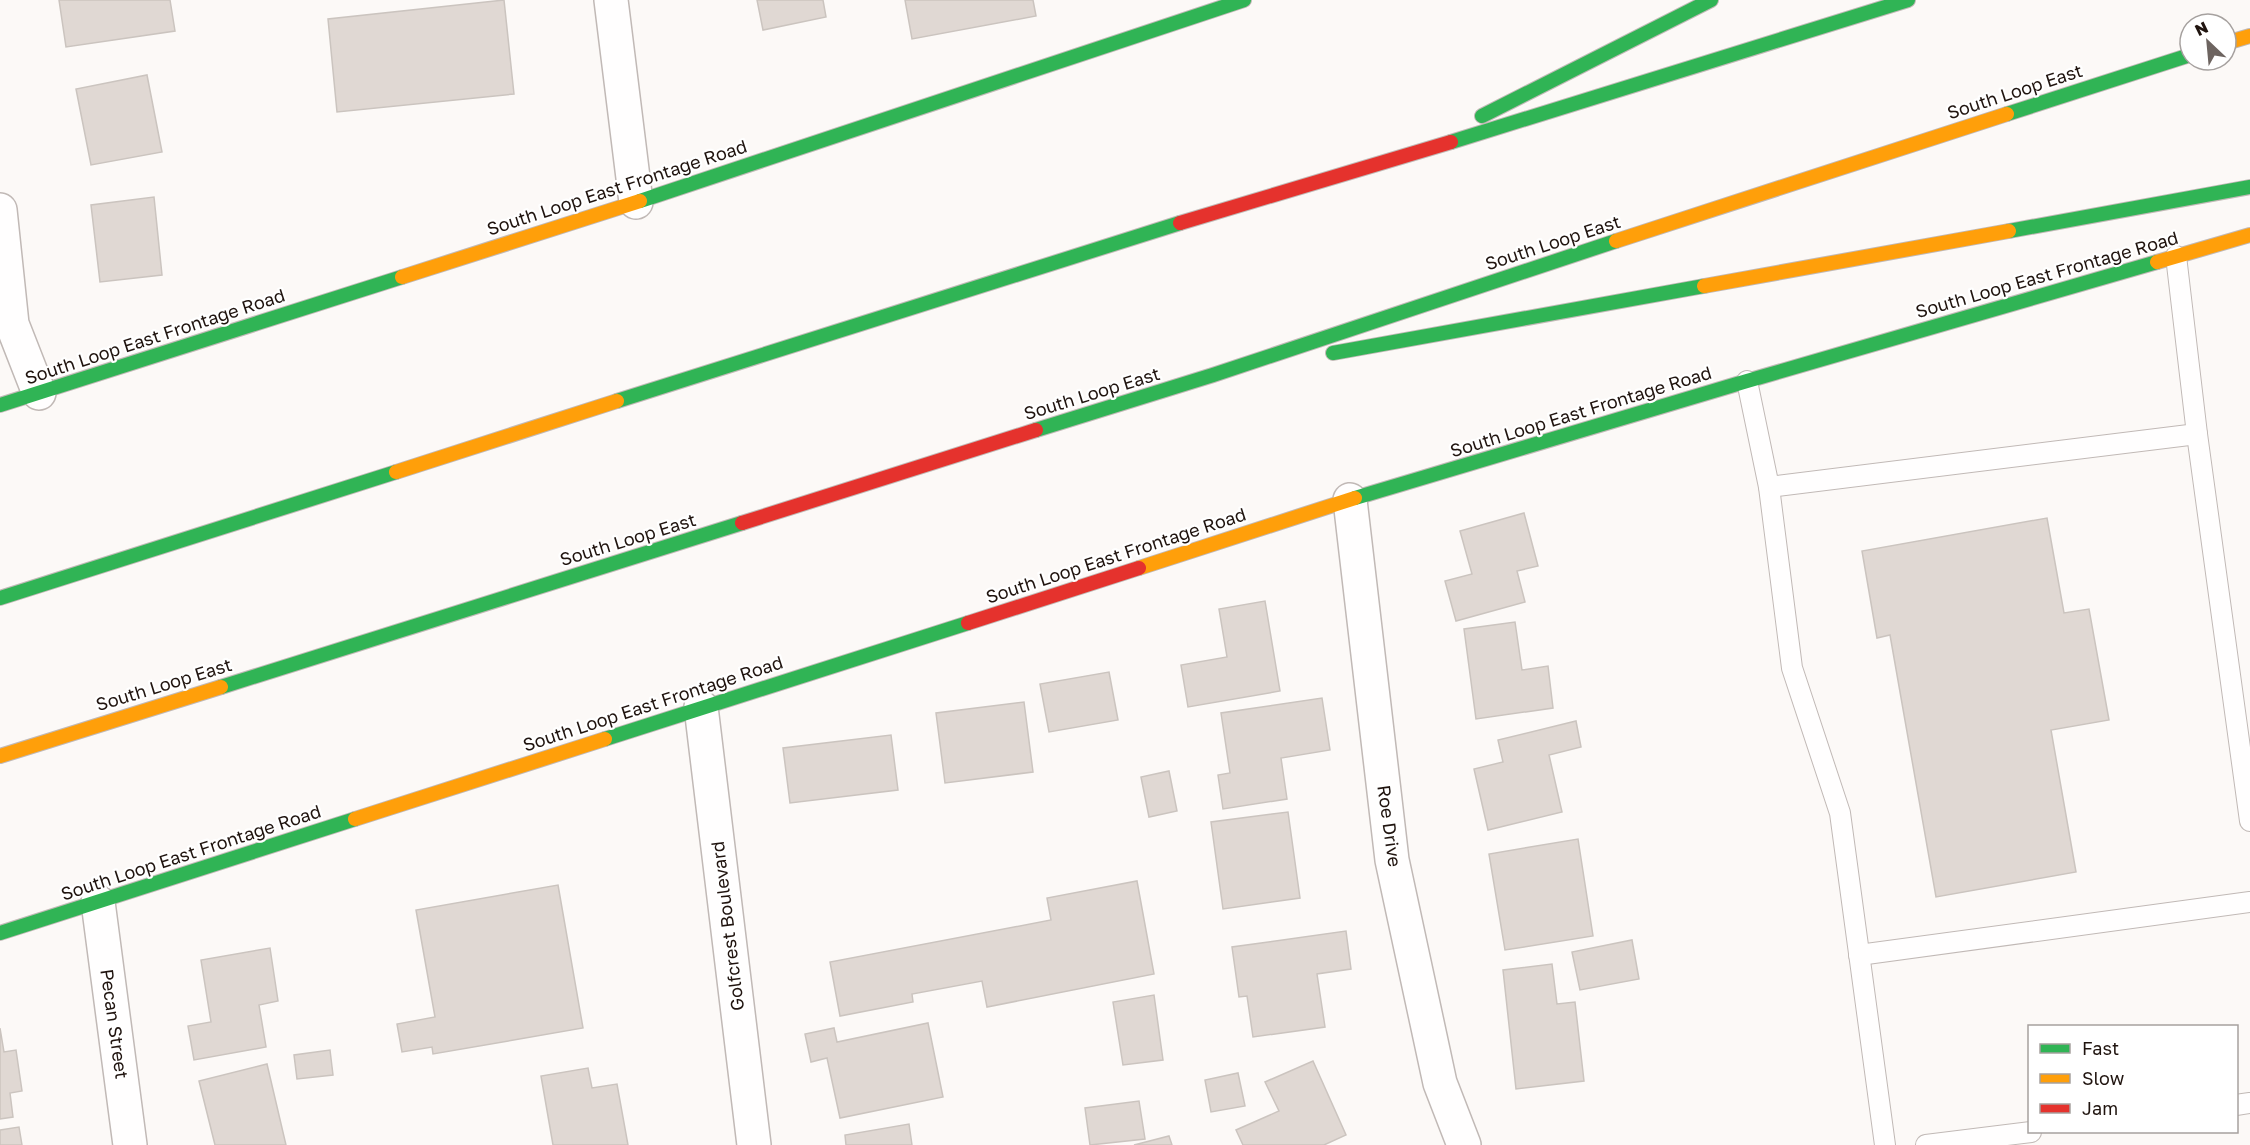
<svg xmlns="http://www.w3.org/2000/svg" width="2250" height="1145" viewBox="0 0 2250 1145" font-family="'Golos Text',sans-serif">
<rect width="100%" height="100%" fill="#fcf9f7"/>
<!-- building -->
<g fill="#e0d8d3" stroke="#cbc4bf" stroke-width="1.5">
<path d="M59 0H170L175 31 66 47Z"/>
<path d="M504 0 514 94 337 112 328 19Z"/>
<path d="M757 0H823L826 17 763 30Z"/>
<path d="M905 0H1033L1036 16 912 39Z"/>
<path d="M147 75 162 152 91 165 76 89Z"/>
<path d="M154 197 162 275 100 282 91 205Z"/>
<path d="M1524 513 1538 566 1517 571 1525 602 1456 621 1445 581 1472 574 1460 531Z"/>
<path d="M2047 518 2064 613 2089 609 2109 720 2051 730 2076 872 1936 897 1890 635 1877 638 1862 551Z"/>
<path d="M1265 601 1280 691 1188 707 1181 665 1227 657 1219 609Z"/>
<path d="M1515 622 1522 670 1548 666 1553 708 1476 719 1464 629Z"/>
<path d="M1109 672 1118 720 1049 732 1040 684Z"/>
<path d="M1322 698 1330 750 1281 758 1287 799 1223 809 1218 775 1230 773 1221 713Z"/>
<path d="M1024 702 1033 772 945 783 936 713Z"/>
<path d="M1576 721 1581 747 1549 755 1562 812 1488 830 1474 769 1503 762 1498 740Z"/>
<path d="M891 735 898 790 790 803 783 748Z"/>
<path d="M1169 771 1177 811 1149 817 1141 777Z"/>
<path d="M1288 812 1300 898 1223 909 1211 822Z"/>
<path d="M1578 839 1593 936 1505 950 1489 854Z"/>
<path d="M1137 881 1154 974 987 1007 982 981 912 994 913 1002 840 1016 830 962 1051 920 1047 898Z"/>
<path d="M558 885 583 1028 433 1054 432 1047 402 1052 397 1024 435 1017 416 910Z"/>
<path d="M1346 931 1351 969 1317 974 1325 1027 1253 1037 1247 996 1239 997 1232 947Z"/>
<path d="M1632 940 1639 979 1580 990 1572 952Z"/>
<path d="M270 948 278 1001 259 1005 266 1047 194 1060 188 1026 211 1022 201 960Z"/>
<path d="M1552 964 1557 1004 1575 1002 1584 1081 1516 1089 1503 970Z"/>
<path d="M1154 995 1163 1060 1123 1065 1113 1002Z"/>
<path d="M928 1023 943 1097 840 1118 827 1058 811 1062 805 1034 834 1028 837 1042Z"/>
<path d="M0 1028 4 1052 16 1050 22 1091 10 1093 13 1117 0 1119Z"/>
<path d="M330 1050 333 1075 297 1079 294 1055Z"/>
<path d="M1313 1061 1346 1135 1324 1145H1243L1236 1130 1279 1111 1265 1082Z"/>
<path d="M267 1064 286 1145H215L199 1081Z"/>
<path d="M588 1068 592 1088 617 1084 628 1145H553L541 1076Z"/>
<path d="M1238 1073 1245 1106 1211 1112 1205 1080Z"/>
<path d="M1139 1101 1145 1139 1090 1145 1085 1108Z"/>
<path d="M909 1124 912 1145H846L845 1135Z"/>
<path d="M19 1127 22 1145H0V1130Z"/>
<path d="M1169 1136 1172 1145H1134Z"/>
</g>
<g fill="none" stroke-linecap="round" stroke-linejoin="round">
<defs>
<g id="lane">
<path d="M2176 256 2197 434 2250 821"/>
<path d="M1747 381 1769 487 1792 668 1840 813 1885 1145"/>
<path d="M1769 487 2197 434"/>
<path d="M1859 955 2250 902"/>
<path d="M2236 1105 2250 1103"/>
<path d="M1926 1145 2031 1132"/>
</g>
<g id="street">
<path d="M611 0 636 202"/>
<path d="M0 210 12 324 39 393"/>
<path d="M1350 500 1392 860 1440 1083 1464 1145"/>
<path d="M701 707 754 1145"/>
<path d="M98 902 130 1145"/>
</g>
<g id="fast">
<path d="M2007 114 2190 55"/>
<path d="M1482 116 1711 0"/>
<path d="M1451 142 1908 0"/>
<path d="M640 201 1244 0"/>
<path d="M2009 231 2250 187"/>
<path d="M1333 353 1704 286"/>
<path d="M617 401 1180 223"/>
<path d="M0 405 402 277"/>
<path d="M1036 430 1213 375 1616 241"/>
<path d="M1355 498 1747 381 2157 262"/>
<path d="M0 598 396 472"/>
<path d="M221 687 742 523"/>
<path d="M605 739 968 623"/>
<path d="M0 933 355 819"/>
</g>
<g id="slow">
<path d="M2226 43 2250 36"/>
<path d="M1616 241 2007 114"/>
<path d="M2157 262 2250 235"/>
<path d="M402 277 640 201"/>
<path d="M1704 286 2009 231"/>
<path d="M396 472 617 401"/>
<path d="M1139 568 1355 498"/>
<path d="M0 756 221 687"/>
<path d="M355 819 605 739"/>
</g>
<g id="jam">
<path d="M1180 223 1451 142"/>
<path d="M742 523 1036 430"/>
<path d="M968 623 1139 568"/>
</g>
</defs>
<!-- lane casing -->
<use href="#lane" stroke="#c1b9b6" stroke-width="22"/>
<!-- street casing -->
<use href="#street" stroke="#c1b9b6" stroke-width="36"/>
<!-- fast casing -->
<use href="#fast" stroke="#c1b9b6" stroke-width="16"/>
<!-- slow casing -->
<use href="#slow" stroke="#c1b9b6" stroke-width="16"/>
<!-- jam casing -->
<use href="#jam" stroke="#c1b9b6" stroke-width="16"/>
<!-- lane -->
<use href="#lane" stroke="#fffefe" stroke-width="20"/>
<!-- street -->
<use href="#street" stroke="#fffefe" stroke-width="33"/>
<!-- fast -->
<use href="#fast" stroke="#30b455" stroke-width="14"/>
<!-- slow -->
<use href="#slow" stroke="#ff9f0a" stroke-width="14"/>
<!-- jam -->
<use href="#jam" stroke="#e5322d" stroke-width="14"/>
</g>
<g text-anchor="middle" stroke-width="4.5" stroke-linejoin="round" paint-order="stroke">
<!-- street labels -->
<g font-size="18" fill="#20140f" stroke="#fff">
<text transform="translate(2015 92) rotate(-18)" y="6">South Loop East</text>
<text transform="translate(617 188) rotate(-18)" y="6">South Loop East Frontage Road</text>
<text transform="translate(1553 243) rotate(-18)" y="6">South Loop East</text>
<text transform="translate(2047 275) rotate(-16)" y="6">South Loop East Frontage Road</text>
<text transform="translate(155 337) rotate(-18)" y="6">South Loop East Frontage Road</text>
<text transform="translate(1092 394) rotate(-17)" y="6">South Loop East</text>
<text transform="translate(1581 412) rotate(-17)" y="6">South Loop East Frontage Road</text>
<text transform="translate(628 540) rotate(-17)" y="6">South Loop East</text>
<text transform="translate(1116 556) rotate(-18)" y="6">South Loop East Frontage Road</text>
<text transform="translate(164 685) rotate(-17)" y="6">South Loop East</text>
<text transform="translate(653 704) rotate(-18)" y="6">South Loop East Frontage Road</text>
<text transform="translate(1389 826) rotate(82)" y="6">Roe Drive</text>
<text transform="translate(191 853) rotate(-18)" y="6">South Loop East Frontage Road</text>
<text transform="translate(728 926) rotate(-97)" y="6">Golfcrest Boulevard</text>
<text transform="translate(114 1024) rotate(82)" y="6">Pecan Street</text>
</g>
</g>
<!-- legend -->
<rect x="2028" y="1025" width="210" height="108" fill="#ffffff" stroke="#a6a19f" stroke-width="1.5"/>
<rect x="2040" y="1044" width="30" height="9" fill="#30b455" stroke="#a6a19f" stroke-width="1.5"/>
<text x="2082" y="1055" font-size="18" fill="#20140f">Fast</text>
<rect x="2040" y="1074" width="30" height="9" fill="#ff9f0a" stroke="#a6a19f" stroke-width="1.5"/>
<text x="2082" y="1085" font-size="18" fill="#20140f">Slow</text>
<rect x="2040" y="1104" width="30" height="9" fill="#e5322d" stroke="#a6a19f" stroke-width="1.5"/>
<text x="2082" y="1115" font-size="18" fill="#20140f">Jam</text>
<!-- north arrow -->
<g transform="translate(2208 42) rotate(334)"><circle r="28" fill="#ffffff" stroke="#a6a19f" stroke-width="1.5"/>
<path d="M0-4.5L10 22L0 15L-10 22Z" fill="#6d6460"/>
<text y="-9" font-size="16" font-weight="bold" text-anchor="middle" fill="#20140f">N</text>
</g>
</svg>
